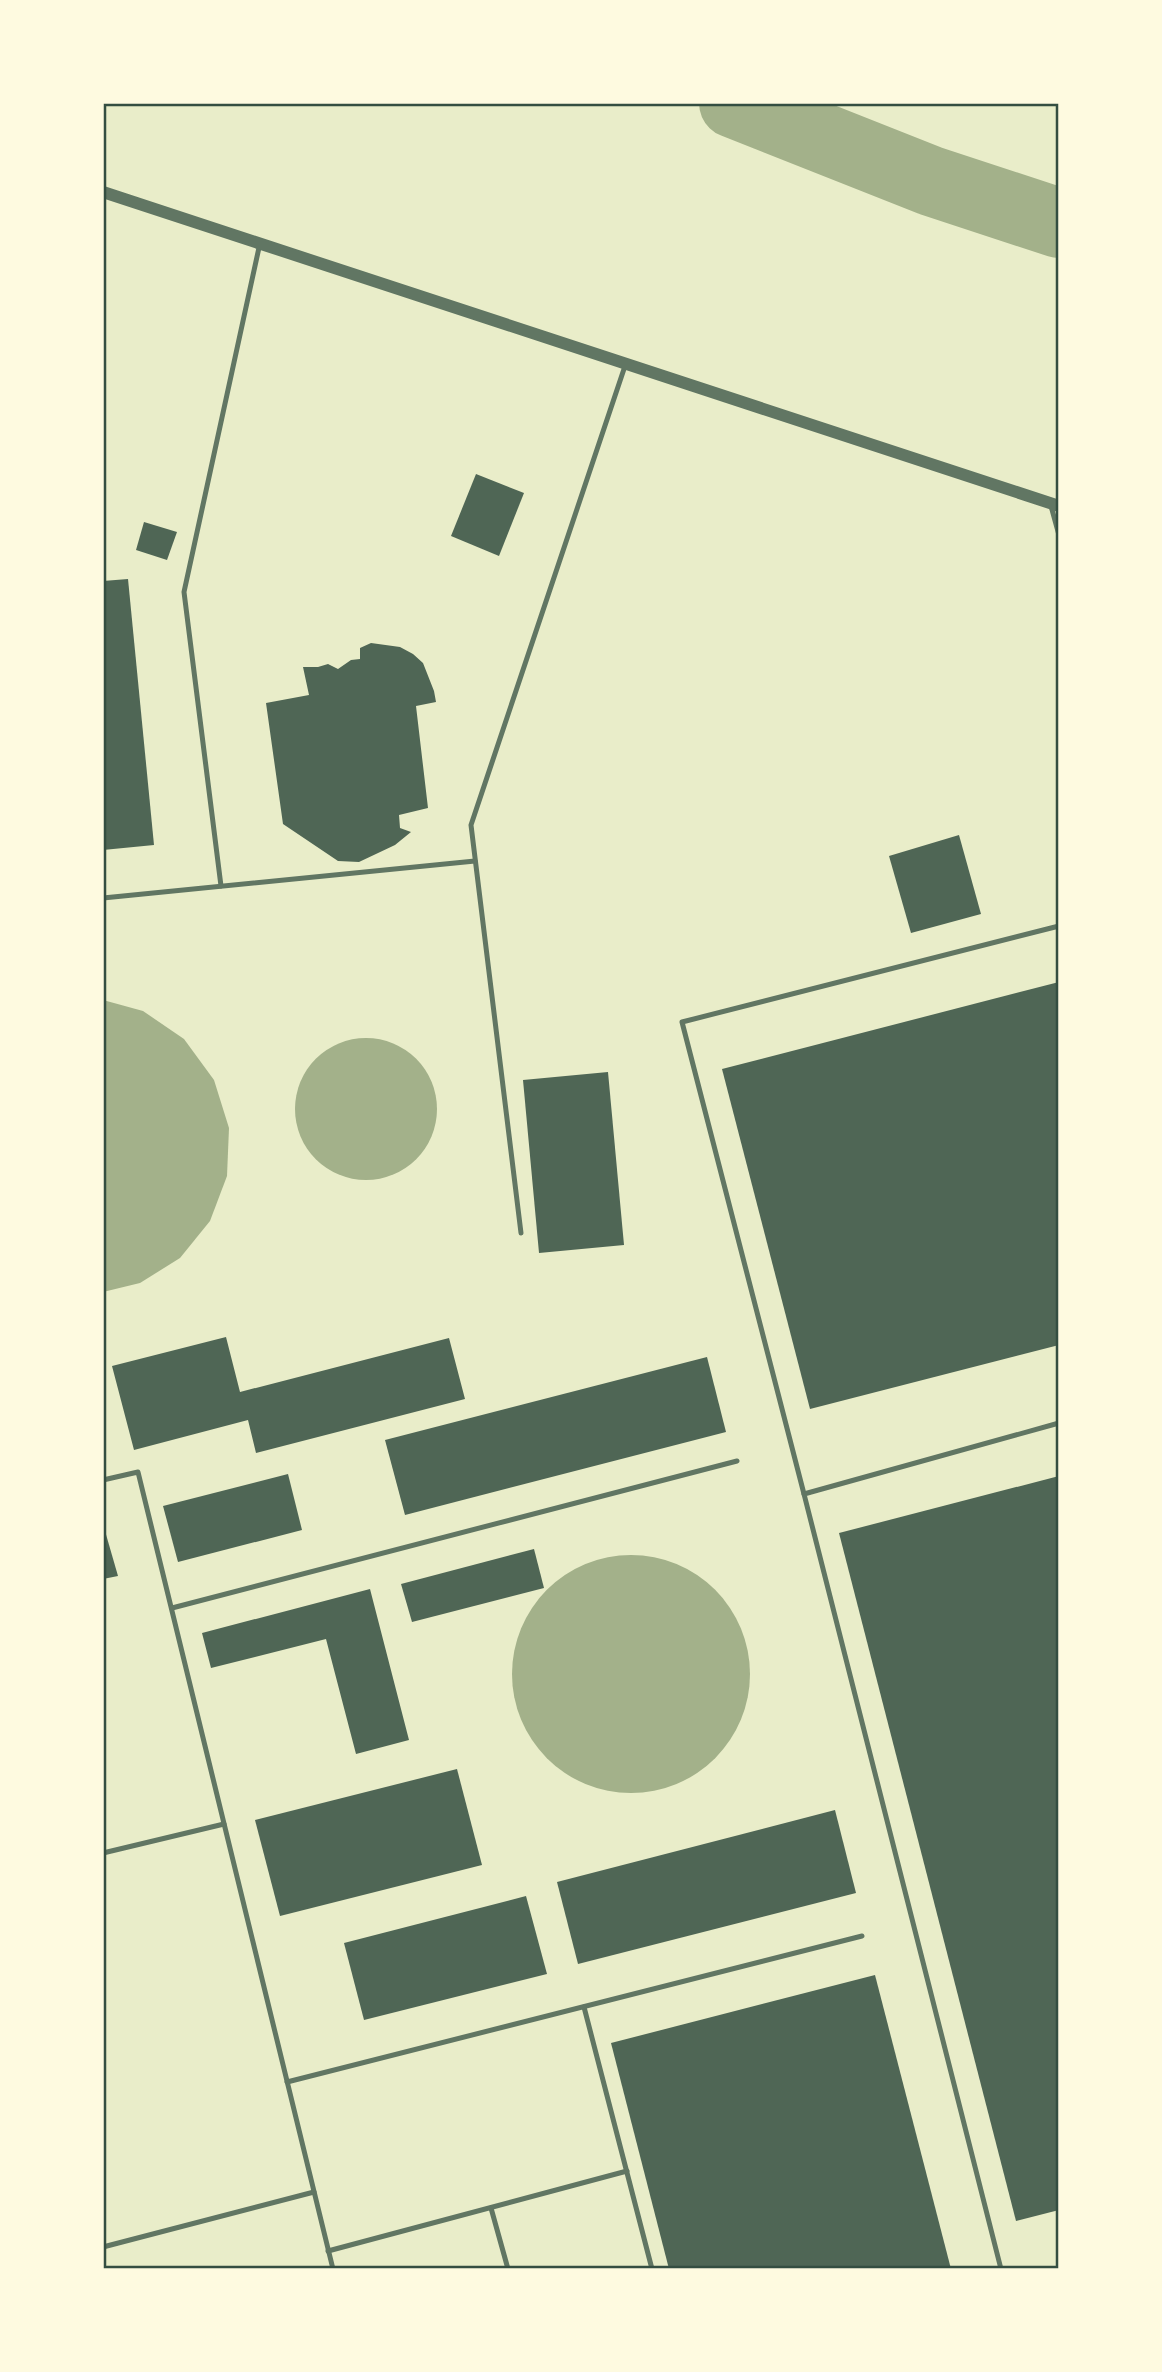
<svg xmlns="http://www.w3.org/2000/svg" width="1162" height="2372" viewBox="0 0 1162 2372" font-family="'Public Sans',sans-serif">
<rect width="100%" height="100%" fill="#e9edc9"/>
<!-- water -->
<g fill="#a3b18a">
<path d="M103 1000 143 1011 184 1039 214 1080 229 1128 227 1176 210 1221 180 1258 140 1283 103 1292Z"/>
<circle cx="366" cy="1109" r="71"/>
<circle cx="631" cy="1674" r="119"/>
</g>
<g fill="none" stroke-linecap="round" stroke-linejoin="round">
<!-- river -->
<path stroke="#a3b18a" stroke-width="70" d="M734 103 931 181 1059 223"/>
</g>
<!-- building -->
<g fill="#4f6655">
<path d="M476 474 524 493 499 556 451 536Z"/>
<path d="M144 522 177 532 167 560 136 550Z"/>
<path d="M128 579 154 845 103 850V581Z"/>
<path d="M371 643 400 647 413 654 423 663 434 691 436 702 416 706 428 808 399 815 400 828 411 832 395 845 359 862 338 861 283 824 266 703 309 695 303 667H318L328 664 338 669 351 660 360 659V648Z"/>
<path d="M959 835 981 914 911 933 889 856Z"/>
<path d="M1059 982V1345L810 1409 722 1069Z"/>
<path d="M608 1072 624 1245 539 1253 523 1080Z"/>
<path d="M226 1337 240 1392 449 1338 465 1399 256 1453 248 1420 134 1450 112 1366Z"/>
<path d="M707 1357 726 1432 405 1515 385 1440Z"/>
<path d="M288 1474 302 1530 178 1562 163 1506Z"/>
<path d="M1059 1476V2210L1016 2221 839 1533Z"/>
<path d="M103 1524 118 1576 103 1579Z"/>
<path d="M534 1549 544 1588 412 1622 401 1584Z"/>
<path d="M370 1589 409 1740 356 1754 326 1639 211 1668 202 1633Z"/>
<path d="M457 1769 482 1865 280 1916 255 1820Z"/>
<path d="M835 1810 856 1893 578 1964 557 1882Z"/>
<path d="M526 1896 547 1974 364 2020 344 1943Z"/>
<path d="M875 1975 951 2269H669L611 2043Z"/>
</g>
<g fill="none" stroke-linecap="round" stroke-linejoin="round">
<!-- service -->
<g stroke="#617663" stroke-width="5">
<path d="M1051 506 1059 535"/>
<path d="M221 886 184 592 260 243"/>
<path d="M103 898 475 861"/>
<path d="M521 1233 471 825 626 363"/>
<path d="M103 1480 138 1472 333 2269"/>
<path d="M804 1494 682 1022 1059 926"/>
<path d="M172 1608 737 1461"/>
<path d="M103 1853 224 1824"/>
<path d="M584 2007 652 2269"/>
<path d="M287 2082 862 1936"/>
<path d="M491 2208 508 2269"/>
<path d="M103 2247 314 2192"/>
<path d="M328 2251 627 2171"/>
<path d="M1001 2269 804 1494 1059 1423"/>
</g>
<!-- tertiary -->
<path stroke="#617663" stroke-width="12" d="M103 192 1059 506"/>
</g>
<!-- border -->
<rect width="1162" height="2372" fill="none" stroke="#fefae0" stroke-width="210"/>
<rect x="105" y="105" width="952" height="2162" fill="none" stroke="#344e41" stroke-width="2.5"/>
</svg>
